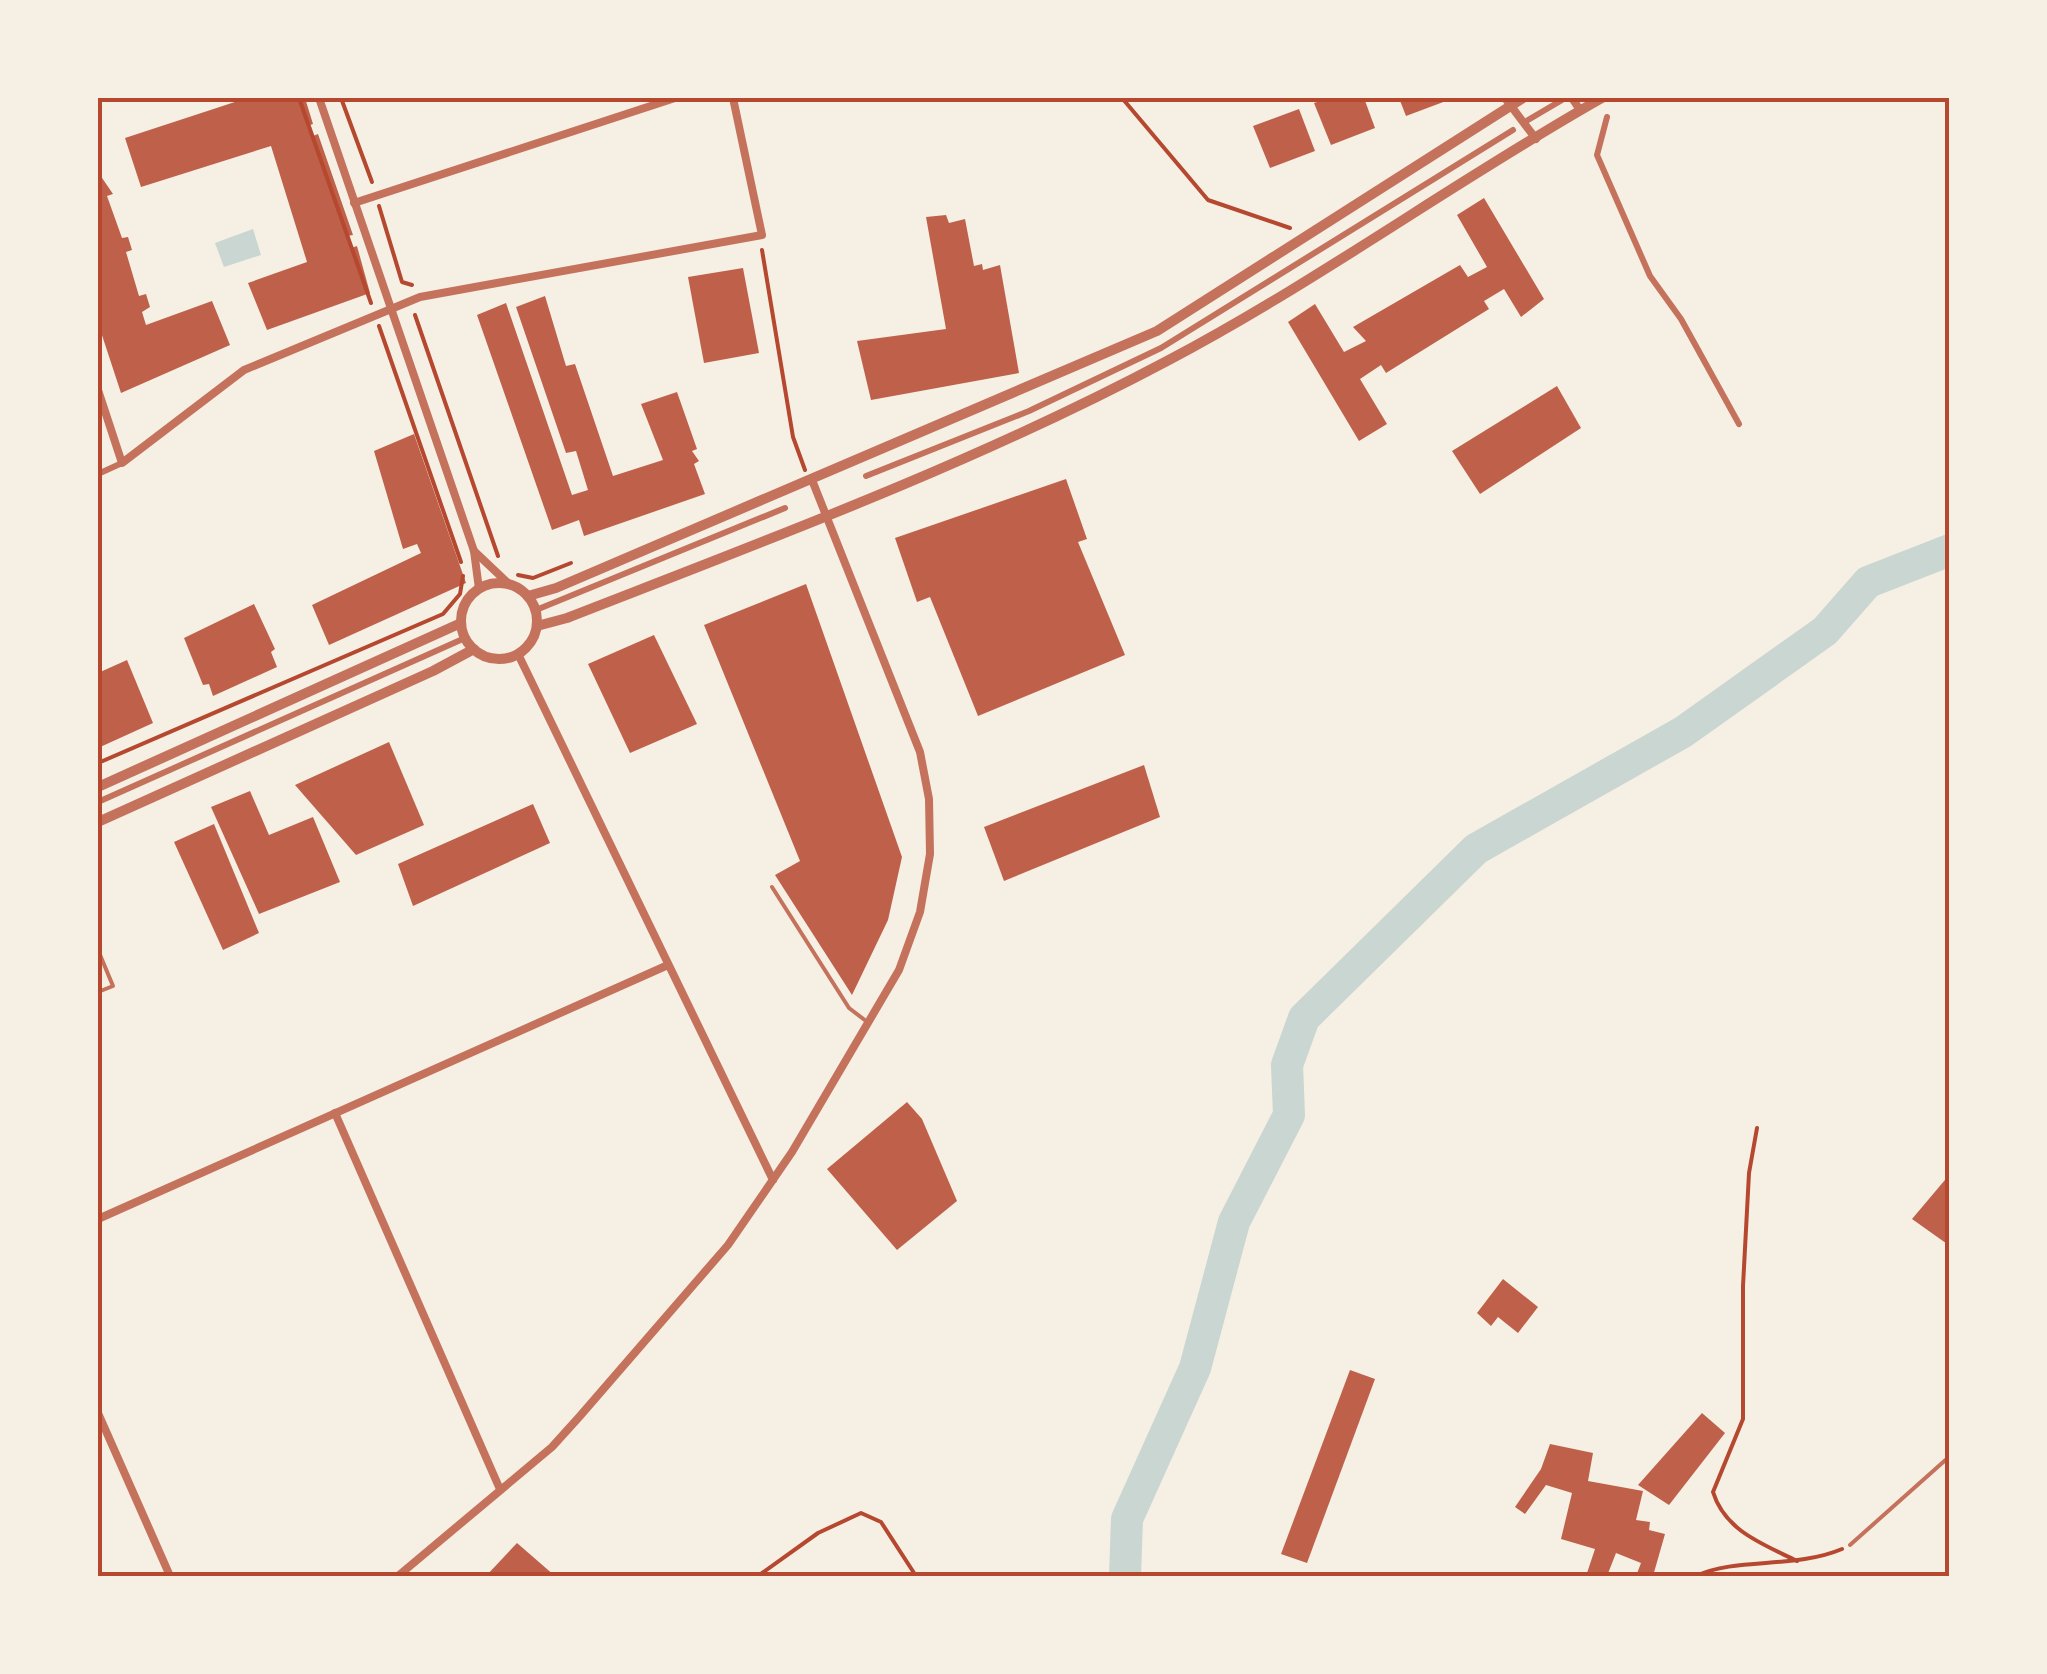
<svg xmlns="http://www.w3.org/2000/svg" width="2047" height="1674" viewBox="0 0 2047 1674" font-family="'Exo 2',sans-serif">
<rect width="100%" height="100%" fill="#f6efe4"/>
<!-- water -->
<path fill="#c9d6d2" d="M253 229 261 255 224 267 215 243Z"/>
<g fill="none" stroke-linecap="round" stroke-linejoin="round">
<!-- river -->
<path stroke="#c9d6d2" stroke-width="32" d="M1125 1576 1127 1519 1195 1368 1234 1222 1289 1115 1287 1065 1304 1018 1476 849 1683 732 1825 631 1868 582 1950 550"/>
</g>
<!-- building -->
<g fill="#bf614a">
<path d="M247 98H305L313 124 307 126 313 136 318 134 353 235 347 236 351 248 357 246 370 293 267 330 248 283 307 262 271 146 141 187 125 138Z"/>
<path d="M1329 98H1364L1375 128 1331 145 1314 103Z"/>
<path d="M1399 98H1454L1406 116Z"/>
<path d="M1299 109 1315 151 1270 168 1253 126Z"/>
<path d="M98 172 113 194 107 196 122 238 128 237 132 250 126 252 139 296 146 294 150 307 142 312 146 325 212 301 230 345 121 393 98 323Z"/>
<path d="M1484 198 1544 299 1521 317 1504 289 1484 301 1489 309 1386 373 1381 365 1360 379 1387 424 1359 441 1288 322 1315 304 1344 352 1366 341 1353 327 1460 265 1468 277 1487 267 1457 215Z"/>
<path d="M946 215 949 223 965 219 974 266 982 264 983 270 1000 265 1019 373 871 400 857 341 946 329 926 217Z"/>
<path d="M743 268 759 353 704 363 688 277Z"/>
<path d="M545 296 566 366 575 364 613 476 663 460 641 404 677 392 697 449 692 451 699 461 694 464 705 494 584 536 579 520 552 530 477 315 506 303 572 495 588 490 576 451 566 453 516 307Z"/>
<path d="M1557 386 1581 428 1480 494 1452 451Z"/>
<path d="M414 434 466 583 329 645 312 605 421 553 417 544 403 549 374 451Z"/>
<path d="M1066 479 1087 539 1078 542 1125 655 978 716 930 597 917 602 895 538Z"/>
<path d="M806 584 902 857 888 920 852 995 775 875 800 861 704 625Z"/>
<path d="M254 604 275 649 271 652 277 667 213 696 209 684 203 685 184 638Z"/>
<path d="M654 635 697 724 630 753 588 664Z"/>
<path d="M127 660 153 723 98 748V673Z"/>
<path d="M389 742 424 825 356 855 295 785Z"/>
<path d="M1144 765 1160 817 1004 881 984 827Z"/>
<path d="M250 791 269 835 313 817 340 882 259 914 211 807Z"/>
<path d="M533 804 550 843 413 906 398 864Z"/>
<path d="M214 824 259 933 223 950 174 842Z"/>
<path d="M907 1102 922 1119 957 1201 897 1250 827 1169Z"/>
<path d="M1950 1174V1246L1912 1219Z"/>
<path d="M1503 1279 1538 1307 1518 1333 1498 1317 1491 1326 1477 1313Z"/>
<path d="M1350 1370 1375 1379 1307 1563 1281 1554Z"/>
<path d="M1702 1413 1725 1433 1669 1505 1638 1485Z"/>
<path d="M1550 1444 1593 1453 1588 1481 1643 1491 1636 1520 1650 1522 1649 1530 1665 1534 1653 1576H1636L1641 1563 1616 1553 1607 1576 1587 1573 1595 1549 1561 1539 1572 1493 1546 1485 1525 1514 1515 1507 1541 1469Z"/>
<path d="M517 1543 555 1576H486Z"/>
</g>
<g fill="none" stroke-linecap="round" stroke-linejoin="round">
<!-- path -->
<g stroke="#b5482f" stroke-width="4">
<path d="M299 98 371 303"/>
<path d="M341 98 372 182"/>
<path d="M1122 98 1208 200 1290 228"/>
<path d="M379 206 402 282 412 285"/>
<path d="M762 250 793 437 805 470"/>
<path d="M415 315 498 556"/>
<path d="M379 326 461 562"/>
<path d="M518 575 533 578 571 563"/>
<path d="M98 763 443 614 460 594 463 576"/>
<path d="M1757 1128 1749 1173 1743 1286V1419L1713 1492C1725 1531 1763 1544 1797 1561"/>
<path d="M758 1576 818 1533 861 1513 881 1522 916 1576"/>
<path d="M1696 1576C1736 1557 1795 1569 1842 1549"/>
</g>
<!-- service -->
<g stroke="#c5725c" stroke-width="4">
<path d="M772 887 849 1008 866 1021"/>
<path d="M98 950 113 986 98 992"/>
<path d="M1850 1545 1950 1456"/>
</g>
<!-- pedestrian -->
<g stroke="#c5725c" stroke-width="6">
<path d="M1607 117 1597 155 1650 276 1681 319 1739 424"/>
<path d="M1528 120 1562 100"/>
<path d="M98 474 122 463"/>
<path d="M866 476 1029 411 1161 348 1513 130"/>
<path d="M536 610 785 508"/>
<path d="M98 802 465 638"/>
</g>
<!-- minor -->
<g stroke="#c5725c" stroke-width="8">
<path d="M319 98 474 551 479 589"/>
<path d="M1505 98 1536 139"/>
<path d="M1572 98 1580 110"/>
<path d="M354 203 675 98"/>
<path d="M98 390 122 463 244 370 420 297 762 235 733 98"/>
<path d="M474 551 509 584"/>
<path d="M518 654 773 1180"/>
<path d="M335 1113 499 1487"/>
<path d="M98 1219 668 965"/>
<path d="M98 1413 170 1576"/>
<path d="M398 1576 552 1447 580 1416 728 1245 792 1152 899 970 920 912 930 854 929 799 920 752 812 480"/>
</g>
<!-- tertiary -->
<g stroke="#c5725c" stroke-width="10">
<circle cx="499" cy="621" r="38"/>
<path d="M528 596 556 588 1157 331 1523 98"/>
<path d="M537 626 567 618C770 539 975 463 1167 361 1317 282 1455 181 1602 98"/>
<path d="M98 787 461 623"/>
<path d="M98 822 433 671 474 649"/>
</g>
</g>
<!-- border -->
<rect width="2047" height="1674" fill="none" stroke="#f6efe4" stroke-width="200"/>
<rect x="100" y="100" width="1847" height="1474" fill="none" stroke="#b5482f" stroke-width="4"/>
</svg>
